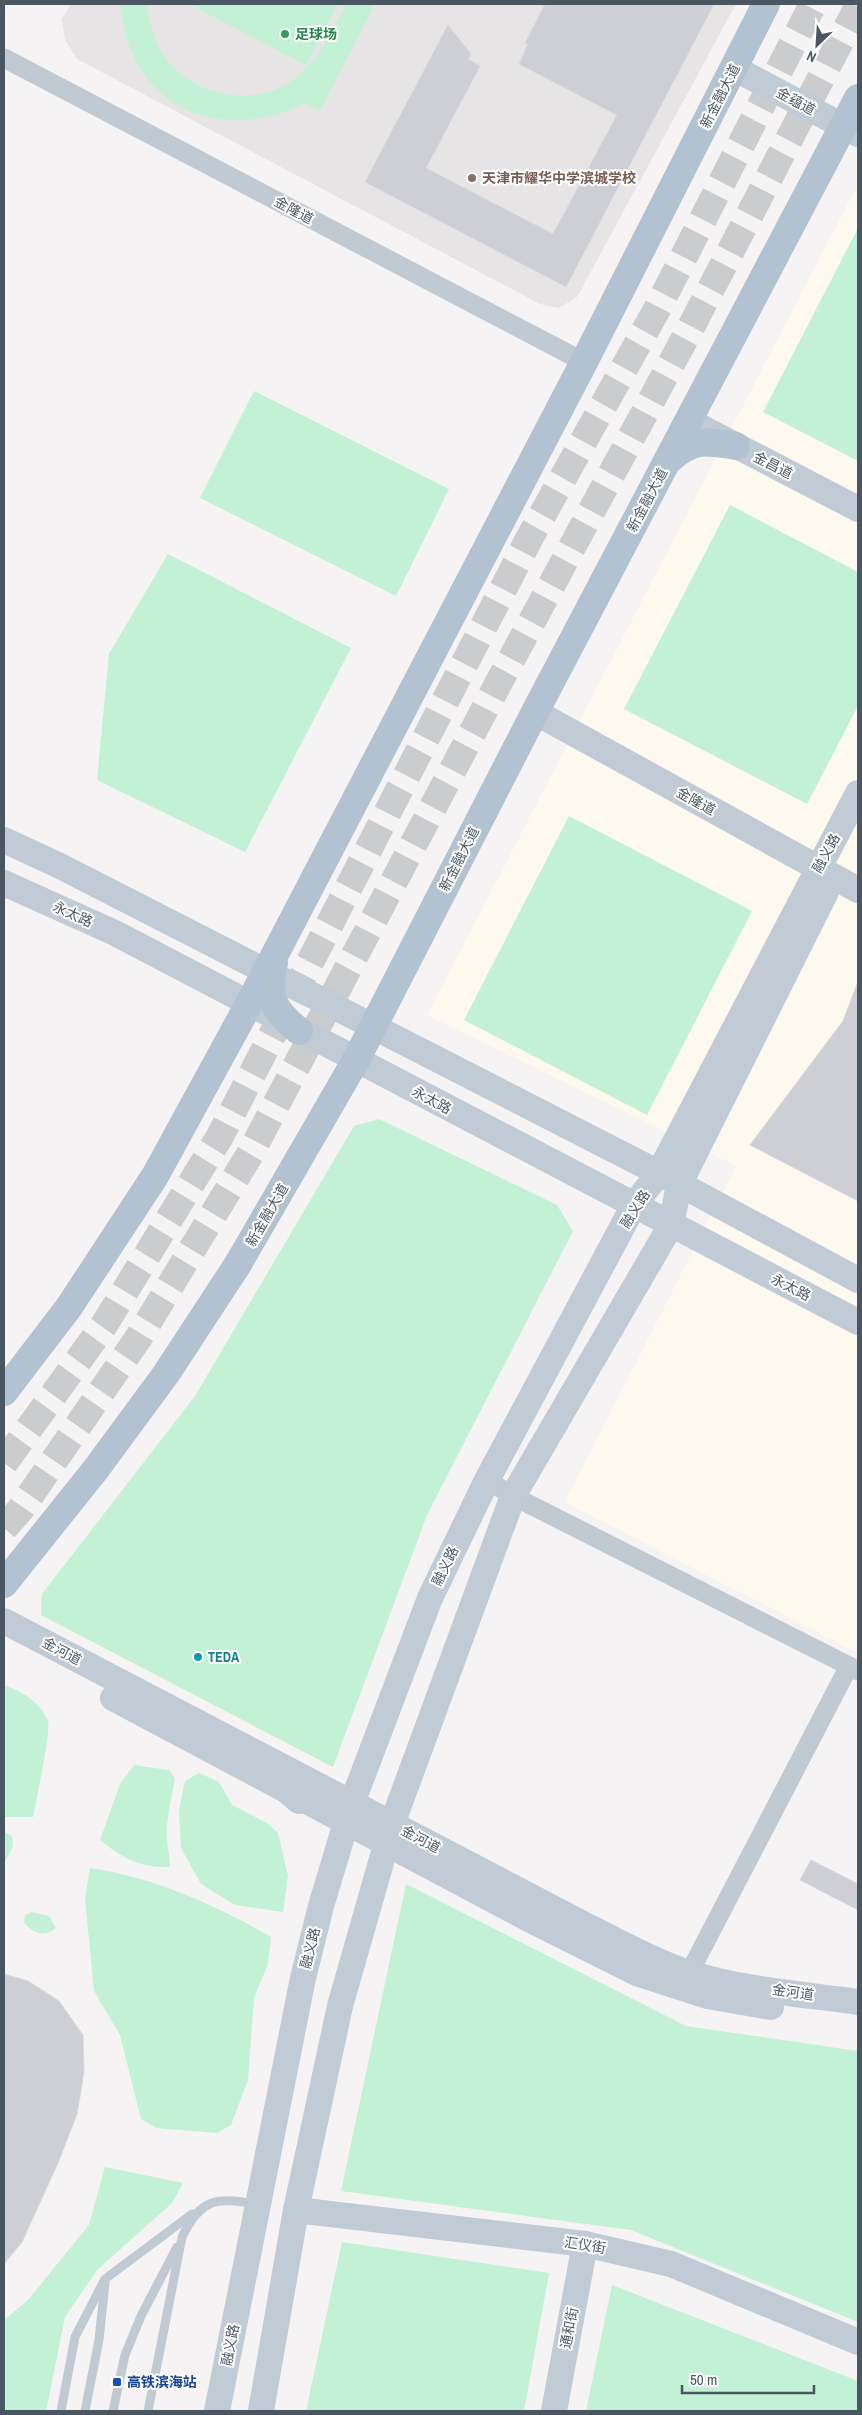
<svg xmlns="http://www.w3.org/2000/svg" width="862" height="2415" viewBox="0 0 862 2415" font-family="'Archivo Narrow','Noto Sans SC',sans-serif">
<rect width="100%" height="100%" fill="#f5f3f3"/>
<!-- commercial -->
<path fill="#fdf9ef" d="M858 184V1653L565 1502 736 1166 427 1015Z"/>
<!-- education -->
<path fill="#e6e4e5" d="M71 4H736L577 297 559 308 540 304 77 59 65 40 62 19Z"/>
<!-- green -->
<g fill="#c3f1d5">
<path d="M121 4H147C152 55 181 89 233 95 256 98 280 91 298 76 321 57 333 30 346 4H375L320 111 304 103C218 147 127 104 121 4Z"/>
<path d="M189 4H338L306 65Z"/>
<path d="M858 228V461L763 412Z"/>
<path d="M254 391 449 489 396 596 200 498Z"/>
<path d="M730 505 858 572V706L807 804 624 709Z"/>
<path d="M168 554 351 648 245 852 97 780 109 654Z"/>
<path d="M569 816 752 911 647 1115 464 1020Z"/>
<path d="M379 1119 557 1205 573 1231 427 1515 333 1767 41 1615 42 1594 195 1396 354 1126Z"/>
<path d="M4 1685C22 1692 40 1701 48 1721 51 1731 36 1802 33 1817H4Z"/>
<path d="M134 1765 169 1770 175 1778C172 1797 166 1817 167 1837 167 1847 170 1857 170 1867 139 1868 123 1858 100 1840L120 1784Z"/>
<path d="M199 1773 219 1782 232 1805 267 1823 278 1833 288 1876 283 1912 235 1905 201 1884 181 1848 179 1810 185 1781Z"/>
<path d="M4 1832 12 1836 13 1846 4 1864Z"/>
<path d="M90 1868C153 1877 216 1905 271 1937L268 1964 254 1998 248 2080 231 2125 217 2133 157 2128 141 2119 120 2035 94 1991 85 1899Z"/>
<path d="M406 1884 686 2026 858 2051V2322L631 2230 341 2191Z"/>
<path d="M32 1912 49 1916 56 1928C44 1938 32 1933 24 1922L25 1915Z"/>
<path d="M105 2167 183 2183 172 2203 97 2270 65 2317 46 2411H4V2320L28 2300 89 2225Z"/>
<path d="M342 2242 549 2273 524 2411H306Z"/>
<path d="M612 2285 858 2381V2411H586Z"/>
</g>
<!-- building -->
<g fill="#cdcfd5" stroke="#d7d9de">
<path d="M545 4H714L566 287 365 182 448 25 471 54 468 59 480 66 426 168 553 234 617 115 519 64 528 44 525 43Z"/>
<path d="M857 984H858V1201L750 1145 843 1021Z"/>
<path d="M811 1860 858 1884V1910L800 1880Z"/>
<path d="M4 1974 28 1981 59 2001 83 2035 84 2072 77 2114 58 2163 22 2242 4 2264Z"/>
</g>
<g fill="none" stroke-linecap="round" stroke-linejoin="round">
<!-- highway-tunnel -->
<g stroke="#caccce" stroke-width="28" stroke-dasharray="28 14" stroke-linecap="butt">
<path d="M4 1463 104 1325 219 1138 530 537 656 311 813 4"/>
<path d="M4 1528 20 1510 139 1337 250 1154 498 684 691 327 858 7"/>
</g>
<!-- lane -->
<g stroke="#c1cad2" stroke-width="9">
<path d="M61 2411 75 2337 105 2279 192 2214"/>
<path d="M85 2411 99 2340 105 2283"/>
<path d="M113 2411 125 2355 141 2316 177 2247"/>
<path d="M148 2411 182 2237C201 2198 216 2197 256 2204"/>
</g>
<!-- street -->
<g stroke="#c1cad2" stroke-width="19">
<path d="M4 58 584 362"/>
<path d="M487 1480 513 1496 849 1666"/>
<path d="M684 1983 849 1666 858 1671"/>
</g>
<!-- secondary -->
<g stroke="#c1cbd6" stroke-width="26">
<path d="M734 68 858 134"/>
<path d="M689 421 858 509"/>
<path d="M535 712 858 890"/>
<path d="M4 840 60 866 659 1173 858 1280"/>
<path d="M4 883 115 933 858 1322"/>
<path d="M4 1621 585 1925C619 1942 653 1961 689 1973 743 1990 802 1994 858 2002"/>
<path d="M113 1698 286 1790 299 1801"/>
<path d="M286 1790 527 1918 639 1974 707 1996 771 2007"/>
<path d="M296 2210 585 2244 671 2264 858 2342"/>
<path d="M217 2411 303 1978 321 1906 352 1803 430 1598 487 1480 634 1205 659 1173 858 793"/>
<path d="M261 2411 296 2210 340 2006 392 1824 513 1496 671 1225 679 1185 826 892"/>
<path d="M554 2411 585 2244"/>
</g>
<!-- primary -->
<g stroke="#b3c2d1" stroke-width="28">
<path d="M669 460C693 438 706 441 736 446"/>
<path d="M274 963C266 997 273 1010 299 1031"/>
<path d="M4 1392 69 1307 155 1176 249 1004 584 362 766 4"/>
<path d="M4 1584 96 1469 166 1374 238 1264 356 1060 535 712 858 98"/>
</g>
</g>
<!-- markers -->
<circle fill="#2e9e5b" stroke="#fff" stroke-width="2" cx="285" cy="34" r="5"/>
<circle fill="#8d6e63" stroke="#fff" stroke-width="2" cx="472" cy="178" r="5"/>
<circle fill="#0f9aa8" stroke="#fff" stroke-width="2" cx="198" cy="1657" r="5"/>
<rect fill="#1a4fb4" stroke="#fff" stroke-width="2" x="112" y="2377" width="10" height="10" rx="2.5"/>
<g text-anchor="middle" stroke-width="4" stroke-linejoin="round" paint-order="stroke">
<!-- leisure labels -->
<g font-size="14" font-weight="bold" fill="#27864d" stroke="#fff" text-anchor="start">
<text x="295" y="39">足球场</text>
</g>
<!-- street labels -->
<g font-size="14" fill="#4a5661" stroke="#fff">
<text transform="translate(720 96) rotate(-63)" y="5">新金融大道</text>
<text transform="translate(796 101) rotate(28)" y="5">金蕴道</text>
<text transform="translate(294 210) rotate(28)" y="5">金隆道</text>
<text transform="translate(773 465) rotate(27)" y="5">金昌道</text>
<text transform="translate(647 500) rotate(-62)" y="5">新金融大道</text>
<text transform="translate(696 801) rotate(29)" y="5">金隆道</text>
<text transform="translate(826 853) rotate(-62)" y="5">融义路</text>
<text transform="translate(459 859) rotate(-63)" y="5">新金融大道</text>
<text transform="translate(73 914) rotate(24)" y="5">永太路</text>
<text transform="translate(432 1100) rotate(28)" y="5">永太路</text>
<text transform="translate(635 1209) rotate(-58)" y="5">融义路</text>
<text transform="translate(267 1215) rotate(-60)" y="5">新金融大道</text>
<text transform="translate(791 1287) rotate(27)" y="5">永太路</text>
<text transform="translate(445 1566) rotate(-64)" y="5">融义路</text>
<text transform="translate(62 1651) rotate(28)" y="5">金河道</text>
<text transform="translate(421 1839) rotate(28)" y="5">金河道</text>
<text transform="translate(310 1948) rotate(-76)" y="5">融义路</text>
<text transform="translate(793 1992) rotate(8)" y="5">金河道</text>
<text transform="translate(585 2245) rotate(9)" y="5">汇仪街</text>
<text transform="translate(569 2328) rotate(-79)" y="5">通和街</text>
<text transform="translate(230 2345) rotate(-79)" y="5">融义路</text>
</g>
<!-- education labels -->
<g font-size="14" font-weight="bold" fill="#785e54" stroke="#fff" text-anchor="start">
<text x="482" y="183">天津市耀华中学滨城学校</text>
</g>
<!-- culture labels -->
<g font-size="14" font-weight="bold" fill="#0d838f" stroke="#fff" text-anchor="start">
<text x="208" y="1662">TEDA</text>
</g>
<!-- transit labels -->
<g font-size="14" font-weight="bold" fill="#164399" stroke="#fff" text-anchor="start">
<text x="127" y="2387">高铁滨海站</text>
</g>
</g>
<!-- border -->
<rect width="862" height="2415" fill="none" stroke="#4a5661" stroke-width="10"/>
<!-- north arrow -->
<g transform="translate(817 45) rotate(205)" stroke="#ffffff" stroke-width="4" paint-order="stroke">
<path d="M0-4L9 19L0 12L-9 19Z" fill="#4a5661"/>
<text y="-8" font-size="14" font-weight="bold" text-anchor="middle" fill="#4a5661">N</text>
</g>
<!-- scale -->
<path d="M682 2385v8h132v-8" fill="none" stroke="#4a5661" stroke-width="2.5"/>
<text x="690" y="2385" font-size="15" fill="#4a5661" stroke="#ffffff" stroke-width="4" paint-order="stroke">50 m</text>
</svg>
